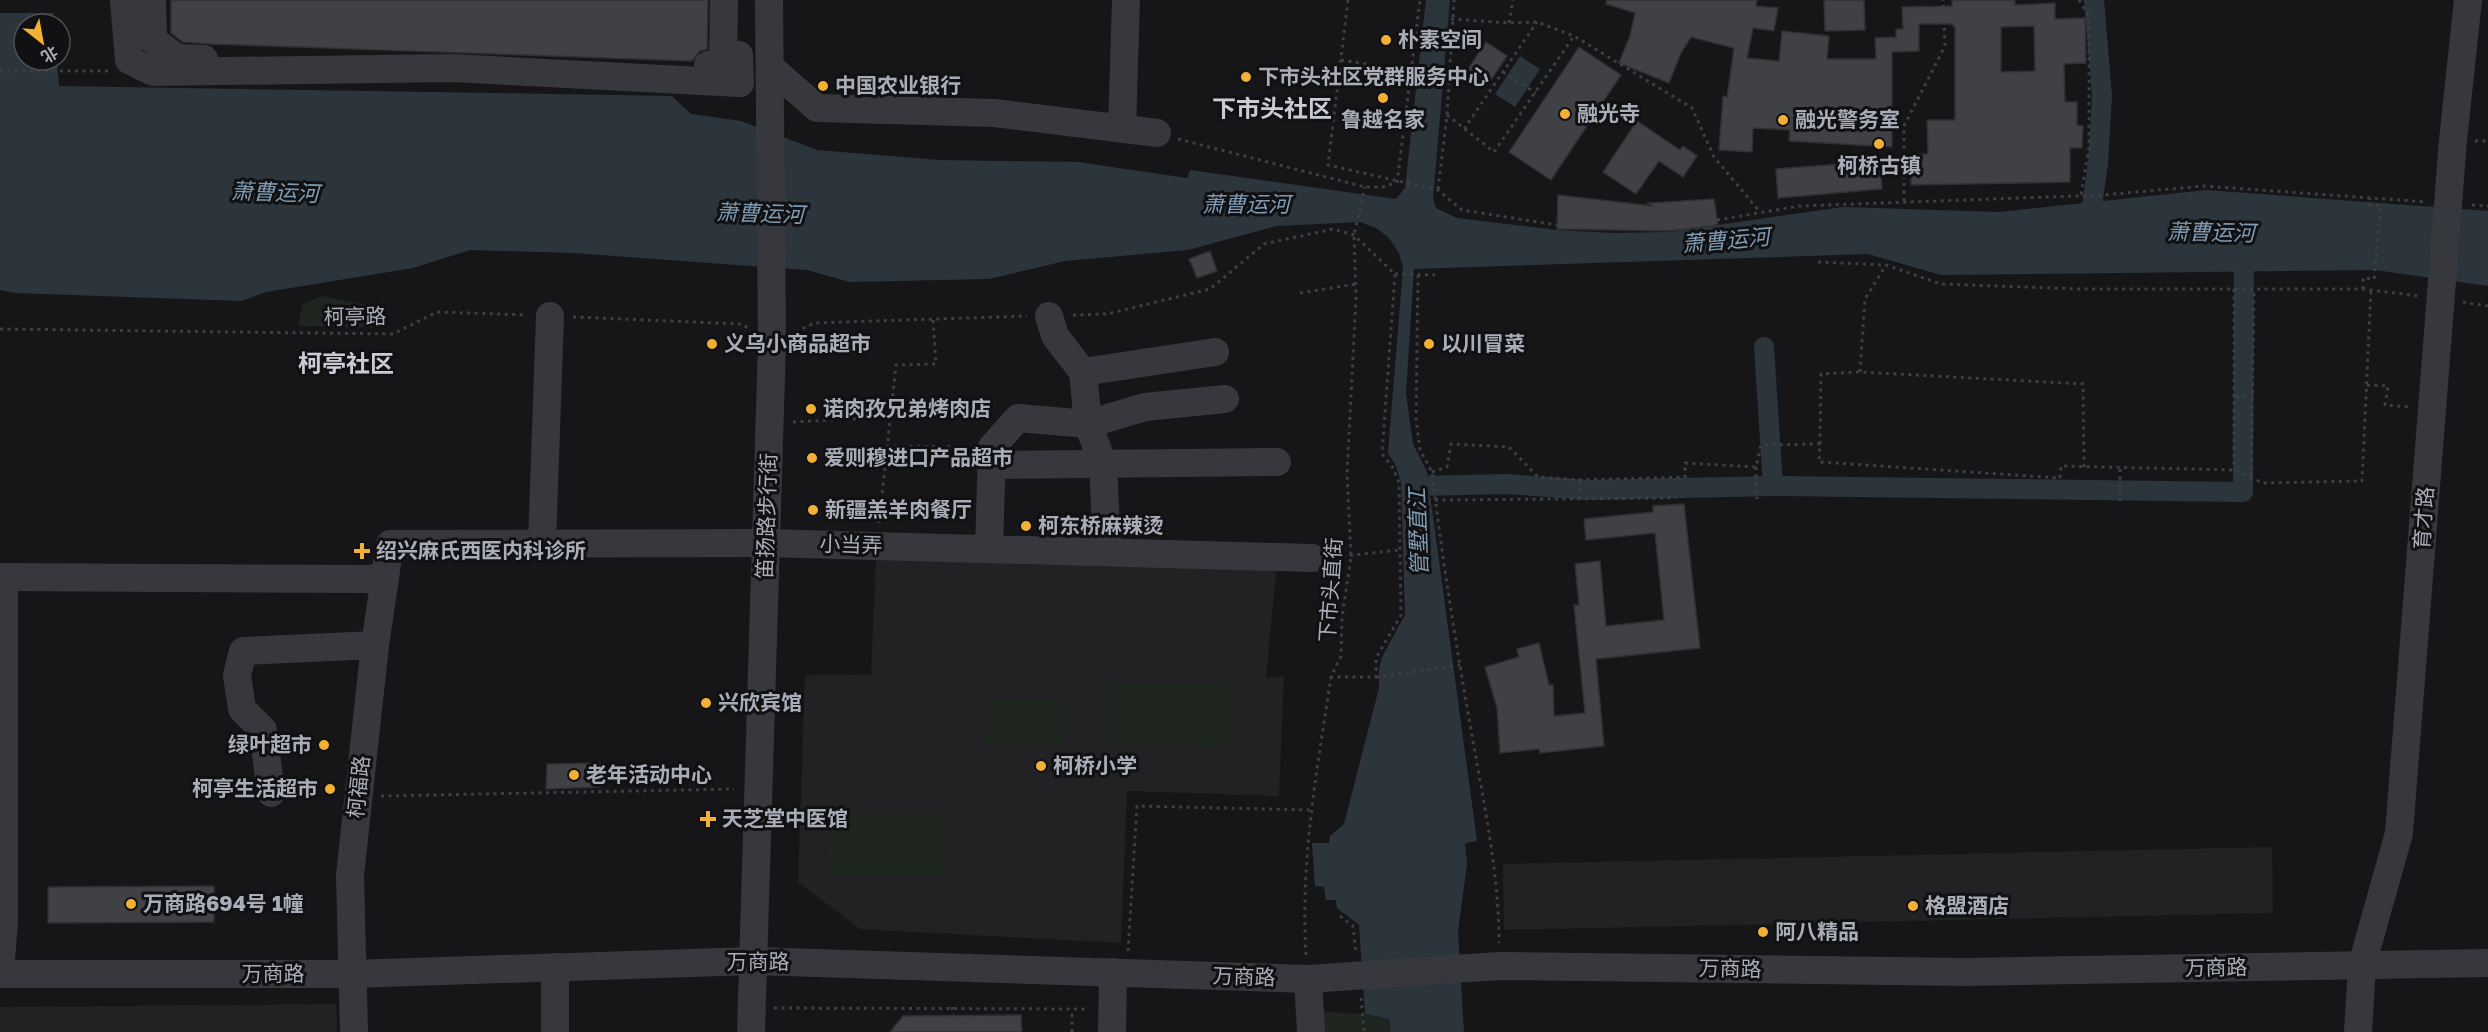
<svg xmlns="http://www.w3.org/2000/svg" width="2488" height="1032" viewBox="0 0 2488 1032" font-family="'Golos Text','Noto Sans SC',sans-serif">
<rect width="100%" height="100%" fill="#161618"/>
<!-- built -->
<g fill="#222225">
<path d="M876 558 1277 564 1266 678 1284 676 1279 796 1127 791 1121 943 860 929 798 882 805 675 871 674Z"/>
<path d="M2272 847 2273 913 1504 930 1503 864Z"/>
<path d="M336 1004 337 1032H0V1007Z"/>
</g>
<!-- green -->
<g fill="#1e261f">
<path d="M322 296 383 308V328L298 326 303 304Z"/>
<path d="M1110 683 1230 684 1229 747 1109 745Z"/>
<path d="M987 700H1063V745L986 744Z"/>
<path d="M826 813 945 814 944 876 825 875Z"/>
<path d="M1324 1012 1365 1014 1390 1019V1032H1324Z"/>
</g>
<!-- water -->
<g fill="#2c353c">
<path d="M1426 0H1450L1433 199 1436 208 1457 218 1557 230 1612 233 1669 232 1843 207 1999 212 2206 190 2488 211V286L2375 270 1941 275 1868 254 1414 269 1406 393 1413 444 1427 472 1477 841 1465 843 1467 864 1458 932 1464 1032H1390V1019L1365 1014 1359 925 1337 908 1336 900H1326L1324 887 1315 886 1312 843H1329L1330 836 1344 824 1379 688V670L1382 657 1405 615 1401 483 1396 466 1388 453 1403 268 1399 253 1388 237 1376 228 1360 222 1277 226 1188 250 1065 261 989 279 850 282 807 270 573 253 470 250 413 268 266 292 242 301 15 293 0 290V13H54L55 24H24V60H57L59 86 672 96 691 114 741 121 817 150 939 160 1078 162 1187 178 1190 170 1396 199 1405 188Z"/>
<path d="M1520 56 1540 69 1515 107 1495 94Z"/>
</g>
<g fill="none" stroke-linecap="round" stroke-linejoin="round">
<!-- canal -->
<g stroke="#2c353c" stroke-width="20">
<path d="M2089 228 2098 163 2102 96 2094 0"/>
<path d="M1764 347 1773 486"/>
<path d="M1419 486 1507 484 1588 490 1773 486 2243 492 2244 244"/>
</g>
</g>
<!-- building -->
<g fill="#404145" stroke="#303034" stroke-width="1.5" fill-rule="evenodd">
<path d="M171 0H708L707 49 700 51 692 61 211 44 183 42 171 33Z"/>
<path d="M1607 0H1757L1756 6 1778 8 1774 31 1753 28 1747 58 1779 61 1782 31 1829 36 1827 59H1876L1875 38 1896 37V29H1903L1902 7 1952 6V0H2015V5L2055 3V19L2085 18 2086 63 2064 64 2065 102H2077V125L2083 126 2082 148H2070V182L1911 185V154H1928L1927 120H1955V28L1952 24H1919V51L1892 52V147L1789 141 1790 130 1753 128 1752 152 1719 150 1723 96 1727 97 1734 48 1691 37 1681 53 1669 83 1619 63 1630 36 1635 13 1606 4ZM2034 26 2035 71 2001 72V27Z"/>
<path d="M1824 0H1864L1865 30 1825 31Z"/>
<path d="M1486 42 1507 56 1489 83 1468 69Z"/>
<path d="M1579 47 1621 75 1551 180 1509 152Z"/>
<path d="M1637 121 1680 150 1683 146 1697 156 1683 177 1659 161 1636 194 1603 172Z"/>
<path d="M1880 161 1882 189 1778 198 1776 169Z"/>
<path d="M1558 195 1653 206 1648 203 1714 199 1718 225 1670 231 1557 229Z"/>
<path d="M1210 251 1217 271 1197 278 1189 259Z"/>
<path d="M1684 504 1700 648 1596 659 1604 746 1540 753 1539 749 1500 753 1497 708 1485 667 1519 657 1517 649 1539 643 1549 685H1553L1554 716 1585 713 1574 605H1579L1575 564 1600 561 1606 626 1664 620 1655 533 1586 540 1584 519 1653 512V506Z"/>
<path d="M601 763V787L546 789 547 764Z"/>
<path d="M214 886V922L48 923V887Z"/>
<path d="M1021 1015 1022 1032H890L903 1016Z"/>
</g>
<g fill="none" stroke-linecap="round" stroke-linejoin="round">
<!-- path -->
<g stroke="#3d3f44" stroke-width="3" stroke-dasharray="3 4.5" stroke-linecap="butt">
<path d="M1348 0 1328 165 1438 190 1462 210 1557 225"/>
<path d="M2079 0 2089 16V147L2081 196"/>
<path d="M1451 19 1509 23 1537 22 1574 36 1692 108 1714 157 1759 211"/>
<path d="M1509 23 1513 0"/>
<path d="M1341 60 1450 77"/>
<path d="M0 71H109"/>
<path d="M1503 72 1536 93"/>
<path d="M1447 115 1494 152 1574 36"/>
<path d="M1464 129 1537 22"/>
<path d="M1178 139 1365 187H1383L1395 183"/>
<path d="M2475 141H2488"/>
<path d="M1397 183 1420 0"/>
<path d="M1438 189 1447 115 1454 0"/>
<path d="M1904 201V126L1945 46 1943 0"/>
<path d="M2472 205 2488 206"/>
<path d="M1717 220 1799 206 2103 195 2204 186 2427 202"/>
<path d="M1818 262 1886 265 1941 284 2081 289H2363L2418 296"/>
<path d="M1395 274 1435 275"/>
<path d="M1418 275 1416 418 1420 450 1432 472C1442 558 1456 644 1471 730 1483 800 1499 871 1499 943"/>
<path d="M2234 289V470"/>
<path d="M2363 289V278L2374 279 2381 206 2369 205 2370 198"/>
<path d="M1300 293 1356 284"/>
<path d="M2463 302 2488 306"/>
<path d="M1073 315 1107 314 1210 289 1264 244 1333 229 1354 235 1395 274 1382 454 1393 468 1399 483 1401 615 1376 658V677H1331"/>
<path d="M573 317 742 324 748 328"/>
<path d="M0 329 393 334 437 312 527 315"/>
<path d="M796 332 814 323 1027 316"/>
<path d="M1860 372 1865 299 1886 265"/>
<path d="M2367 385 2388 386 2385 405 2410 407"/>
<path d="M2236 397H2253"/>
<path d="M793 422 890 417"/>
<path d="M1820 444 1821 374 1860 372 2083 384 2084 468"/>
<path d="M887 446 969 447"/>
<path d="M1756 467 1757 499"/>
<path d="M2120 469V501"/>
<path d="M1432 472 1447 467 1451 444 1509 447 1538 477 1580 480 1685 477V463L1756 467 1761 445 1820 444 1819 462 2060 478 2061 466 2234 470 2263 483 2362 481 2371 289"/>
<path d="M2251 476 2254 289"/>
<path d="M1579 499 1580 480"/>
<path d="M1435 500 1676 498"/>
<path d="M879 523 896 365 936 364 933 319"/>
<path d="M1335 557 1399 550"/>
<path d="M1376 677 1460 665"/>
<path d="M381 796 734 789"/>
<path d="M1340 916 1353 926 1356 953"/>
<path d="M1128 951 1137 806 1311 810"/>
<path d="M1306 955C1300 861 1317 770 1331 677L1341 656 1342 617 1351 557 1347 474 1356 298 1354 235 1365 187"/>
<path d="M1361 998 1364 1032"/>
<path d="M952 1007 953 1015"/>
<path d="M774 1008 1088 1009"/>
<path d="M1072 1032V1010"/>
</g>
<!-- minor -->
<g stroke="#37383d" stroke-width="28">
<path d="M124 0 129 60 153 72 452 68 740 83 739 55"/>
<path d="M152 0 153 40 177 58 204 59"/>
<path d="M708 65 723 66 724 0"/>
<path d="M771 68 817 108 994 113 1157 133"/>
<path d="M1122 129 1126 0"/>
<path d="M1049 316 1055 336 1083 372 1088 424 1103 464 1107 552"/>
<path d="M1083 372 1215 352"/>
<path d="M991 465 1277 462"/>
<path d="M542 544 550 316"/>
<path d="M989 549 992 447 1018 418 1088 424 1145 407 1225 399"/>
<path d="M0 577 368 579 385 577"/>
<path d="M271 793 263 730 242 709 237 675 243 651 375 645"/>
<path d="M555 967V1032"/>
<path d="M0 971 4 922V577"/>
<path d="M0 974H352L752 961 1308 979 1499 966 1965 972 2488 963"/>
<path d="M1308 979 1311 1032"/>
<path d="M354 1032 350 875 375 645 390 544 766 543 1312 558"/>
<path d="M751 1032 772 343 769 0"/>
<path d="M1112 1032 1113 972"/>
<path d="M2358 1032 2362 965 2399 833 2453 140 2468 0"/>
</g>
</g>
<!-- markers -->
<g fill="#f2b134" stroke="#111113" stroke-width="2">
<circle cx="1386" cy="40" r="6"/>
<circle cx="1246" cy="77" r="6"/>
<circle cx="823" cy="86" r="6"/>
<circle cx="1383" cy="98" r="6"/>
<circle cx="1565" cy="114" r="6"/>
<circle cx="1783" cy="120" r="6"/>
<circle cx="1879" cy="144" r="6"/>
<circle cx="712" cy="344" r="6"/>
<circle cx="1429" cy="344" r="6"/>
<circle cx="811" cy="409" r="6"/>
<circle cx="812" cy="458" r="6"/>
<circle cx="813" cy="510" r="6"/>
<circle cx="1026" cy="526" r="6"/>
<path d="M359 542h6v6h6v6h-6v6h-6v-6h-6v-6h6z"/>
<circle cx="706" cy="703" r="6"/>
<circle cx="324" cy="745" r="6"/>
<circle cx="1041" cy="766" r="6"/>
<circle cx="574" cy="775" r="6"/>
<circle cx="330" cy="789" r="6"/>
<path d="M705 810h6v6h6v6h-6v6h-6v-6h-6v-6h6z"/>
<circle cx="131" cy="904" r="6"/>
<circle cx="1913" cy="906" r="6"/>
<circle cx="1763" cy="932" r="6"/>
</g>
<g text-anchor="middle" stroke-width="6" stroke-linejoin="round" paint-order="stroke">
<!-- poi labels -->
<g font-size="21" font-weight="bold" fill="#a8adb8" stroke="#111113" text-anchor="start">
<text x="1398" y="47">朴素空间</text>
<text x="1258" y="84">下市头社区党群服务中心</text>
<text x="835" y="93">中国农业银行</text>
<text x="1577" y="121">融光寺</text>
<text x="1383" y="127" text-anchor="middle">鲁越名家</text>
<text x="1795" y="127">融光警务室</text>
<text x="1879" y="173" text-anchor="middle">柯桥古镇</text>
<text x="724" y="351">义乌小商品超市</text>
<text x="1441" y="351">以川冒菜</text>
<text x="823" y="416">诺肉孜兄弟烤肉店</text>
<text x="824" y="465">爱则穆进口产品超市</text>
<text x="825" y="517">新疆羔羊肉餐厅</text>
<text x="1038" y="533">柯东桥麻辣烫</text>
<text x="376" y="558">绍兴麻氏西医内科诊所</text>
<text x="718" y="710">兴欣宾馆</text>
<text x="312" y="752" text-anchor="end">绿叶超市</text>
<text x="1053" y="773">柯桥小学</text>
<text x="586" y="782">老年活动中心</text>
<text x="318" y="796" text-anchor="end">柯亭生活超市</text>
<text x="722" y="826">天芝堂中医馆</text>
<text x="143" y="911">万商路694号 1幢</text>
<text x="1925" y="913">格盟酒店</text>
<text x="1775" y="939">阿八精品</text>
</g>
<!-- street labels -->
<g font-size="21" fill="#a8adb8" stroke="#111113">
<text transform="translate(355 317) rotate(-1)" y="7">柯亭路</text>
<text transform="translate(767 516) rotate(-88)" y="7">笛扬路步行街</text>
<text transform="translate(2424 518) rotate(-86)" y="7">育才路</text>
<text transform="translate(851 545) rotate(2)" y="7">小当弄</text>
<text transform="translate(1331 590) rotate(-86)" y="7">下市头直街</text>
<text transform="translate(359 787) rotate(-84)" y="7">柯福路</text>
<text x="758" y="969">万商路</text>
<text transform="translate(2216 968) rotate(-1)" y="7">万商路</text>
<text transform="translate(1730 969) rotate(1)" y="7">万商路</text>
<text x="273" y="981">万商路</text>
<text transform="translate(1244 977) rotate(2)" y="7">万商路</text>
</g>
<!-- water labels -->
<g font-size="22" font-style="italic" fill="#7f9bb3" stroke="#111113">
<text transform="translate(275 192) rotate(2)" y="8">萧曹运河</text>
<text x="1246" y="212">萧曹运河</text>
<text transform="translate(760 213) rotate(2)" y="8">萧曹运河</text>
<text transform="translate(2211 232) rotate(1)" y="8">萧曹运河</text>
<text transform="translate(1726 240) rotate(-5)" y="8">萧曹运河</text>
<text transform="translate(1418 532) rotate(-92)" y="8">管墅直江</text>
</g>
<!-- quarter labels -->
<g font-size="24" font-weight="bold" fill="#c9ccd4" stroke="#111113">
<text x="1272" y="117">下市头社区</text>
<text x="346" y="372">柯亭社区</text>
</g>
</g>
<!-- north arrow -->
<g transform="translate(42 42) rotate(149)"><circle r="28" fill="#111113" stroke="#4d4f55" stroke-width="1.5"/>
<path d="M0-4.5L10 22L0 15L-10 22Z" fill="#f2b134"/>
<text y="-9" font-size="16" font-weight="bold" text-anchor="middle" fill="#a8adb8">北</text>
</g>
</svg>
